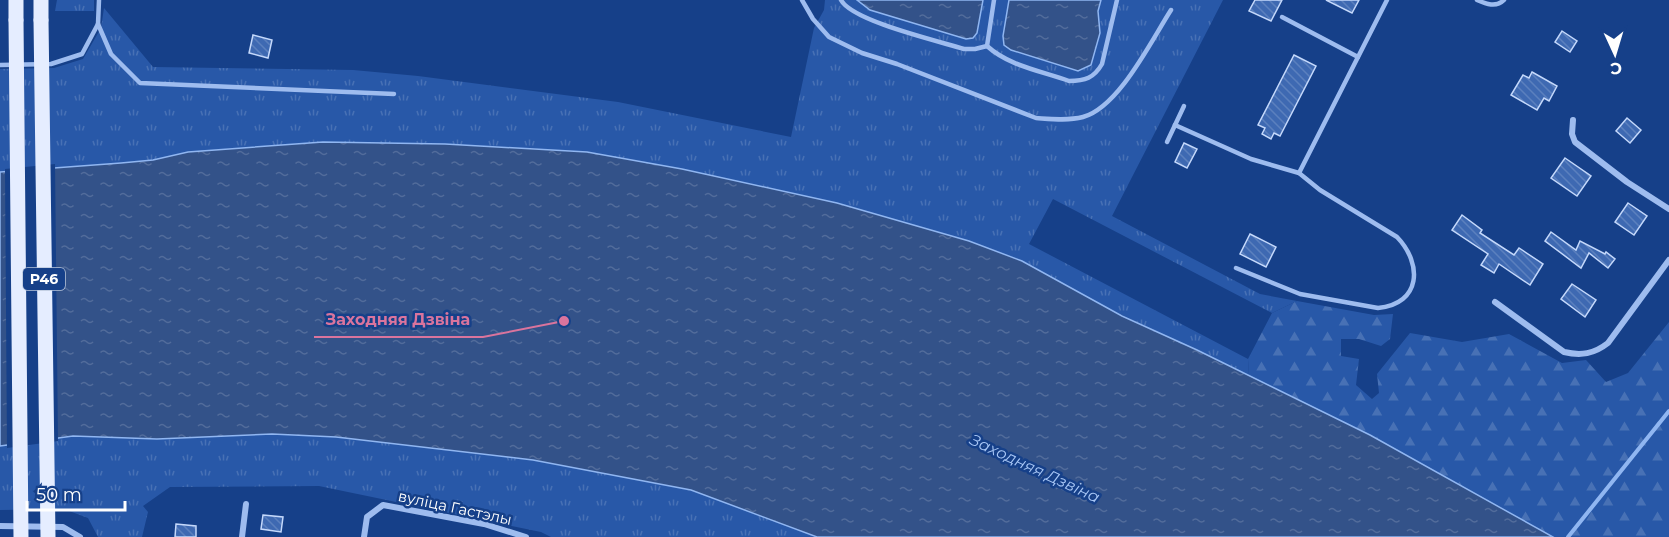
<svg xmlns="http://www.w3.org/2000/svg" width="1669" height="537" viewBox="0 0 1669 537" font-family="Montserrat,sans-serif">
<defs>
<pattern id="grass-tufts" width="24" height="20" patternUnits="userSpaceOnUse" patternTransform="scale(1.5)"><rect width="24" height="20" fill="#2858a8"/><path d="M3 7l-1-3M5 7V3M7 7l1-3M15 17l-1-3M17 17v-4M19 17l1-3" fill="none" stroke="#4871b5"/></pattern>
<pattern id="forest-firs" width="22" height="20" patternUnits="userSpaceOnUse" patternTransform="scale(1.5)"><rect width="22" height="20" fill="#2858a8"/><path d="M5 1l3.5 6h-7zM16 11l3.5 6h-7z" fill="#4871b5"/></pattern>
<pattern id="water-ripples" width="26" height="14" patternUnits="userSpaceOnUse" patternTransform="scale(1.5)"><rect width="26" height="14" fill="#335289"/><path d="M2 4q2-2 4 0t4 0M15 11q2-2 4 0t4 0" fill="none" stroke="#526c9b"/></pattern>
<pattern id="building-back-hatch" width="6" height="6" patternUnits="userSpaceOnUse" patternTransform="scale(1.5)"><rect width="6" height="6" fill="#3e69b2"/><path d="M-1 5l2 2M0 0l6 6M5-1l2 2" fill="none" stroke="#5b80be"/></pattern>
</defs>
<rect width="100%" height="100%" fill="#164089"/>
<!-- grass -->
<g fill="url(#grass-tufts)">
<path d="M57 0H94V11H55Z"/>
<path d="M825 0H1223L1112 216 1260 294 1297 301 1272 313 1053 199 1029 244 1248 359 1249 376 1087 298 682 169 587 152 505 147 323 142 188 152 153 160 121 163 0 172V69L54 68 83 59 101 28 104 8 153 67 353 70 418 76 618 102 791 137 814 28 824 10Z"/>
<path d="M272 434 336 437 533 460 691 490 817 537H551L541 532 319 486 170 487 143 506 148 512 142 537H98L88 518 64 509 0 510V446L73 436 157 439Z"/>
</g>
<!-- forest -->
<path fill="url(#forest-firs)" d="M1297 301 1374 315 1393 314 1390 339 1381 346 1359 339H1341V356L1359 359 1356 385 1372 399 1379 393 1377 374 1410 333 1462 342 1509 334 1562 363 1586 360 1606 382 1628 373 1669 322V537H1553L1370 435 1249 376 1248 359 1272 313Z"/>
<!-- water -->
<g fill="url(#water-ripples)" stroke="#90b6f1" stroke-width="1.5">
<path d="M857 0H983L977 33 973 38 966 39 870 10Z"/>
<path d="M1009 0H1101L1098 11 1100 33 1091 65 1078 71 1011 50 1004 45 1003 36Z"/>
<path d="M323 142 445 144 587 152 682 169 837 203 969 241 1022 261 1122 316 1197 350 1370 435 1553 537H817L691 490 533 460 336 437 272 434 157 439 73 436 0 446V172L121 163 153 160 188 152Z"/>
</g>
<!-- pier -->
<path fill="#164089" d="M55 164 58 441 7 448 5 169Z"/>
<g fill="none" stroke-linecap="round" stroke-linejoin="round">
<!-- stream -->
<path stroke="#90b6f1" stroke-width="4" d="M1568 537 1669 411"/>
</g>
<!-- building -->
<g fill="url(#building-back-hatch)" stroke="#c4d8fb" stroke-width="1.5">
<path d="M1255 0H1282L1271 21 1249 11Z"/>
<path d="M1326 0H1359L1352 13Z"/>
<path d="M1562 31 1577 41 1570 52 1555 42Z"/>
<path d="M253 35 272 40 268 58 249 53Z"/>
<path d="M1294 55 1316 66 1280 136 1274 133 1271 139 1262 134 1265 128 1258 125Z"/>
<path d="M1532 72 1557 86 1549 101 1544 98 1537 110 1511 95 1523 75 1529 78Z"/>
<path d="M1627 118 1641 130 1630 143 1616 131Z"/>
<path d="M1184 143 1197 149 1187 168 1175 162Z"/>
<path d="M1565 158 1591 176 1577 196 1551 178Z"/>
<path d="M1628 203 1647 216 1634 235 1615 222Z"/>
<path d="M1462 215 1482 230 1480 233 1514 255 1519 248 1543 264 1530 285 1499 264 1494 273 1481 265 1488 254 1452 230Z"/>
<path d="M1551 232 1576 250 1580 241 1605 254 1606 252 1615 259 1608 268 1589 253 1581 268 1545 241Z"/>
<path d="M1250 234 1276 247 1266 267 1240 254Z"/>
<path d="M1572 284 1596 300 1585 317 1561 299Z"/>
<path d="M263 515 283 517 281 532 261 529Z"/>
<path d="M176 524 196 526V537H175Z"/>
</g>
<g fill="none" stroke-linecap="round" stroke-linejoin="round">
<!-- service -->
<g stroke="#9ebcef" stroke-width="4.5">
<path d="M802 0 813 19 829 37 862 53 897 64 1036 118C1051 119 1068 121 1083 117 1119 107 1151 41 1171 10"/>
<path d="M841 0C852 21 938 41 964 49H975L987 46C1009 66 1041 71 1069 81 1085 81 1094 78 1102 64L1117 0"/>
<path d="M1477 0C1486 4 1496 8 1504 0"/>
<path d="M1282 17 1358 57"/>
<path d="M98 24 111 54 140 83 394 94"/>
<path d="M987 46 994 0"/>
<path d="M0 65 51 64 82 54 98 24 99 0"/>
<path d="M1175 125 1251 159 1299 173 1320 190 1397 237C1423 264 1421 304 1378 308L1300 294 1236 268"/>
<path d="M1167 142 1184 106"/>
<path d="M1299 173 1387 0"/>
</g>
<!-- minor -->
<g stroke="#9ebcef" stroke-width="6">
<path d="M1573 120 1572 134 1575 142 1627 182 1669 209"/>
<path d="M1495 302 1564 352C1581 356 1594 354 1608 343L1669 260"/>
<path d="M0 526 63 527 80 537"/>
<path d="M242 537 246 504"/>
<path d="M364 537 367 517 383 505 484 524 526 537"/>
</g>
<!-- primary -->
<g stroke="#e5edff" stroke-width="15">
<path d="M16 0V20"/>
<path d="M41 20V0"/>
</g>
<!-- primary-bridge -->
<g stroke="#e5edff" stroke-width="15">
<path d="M16 20 21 537"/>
<path d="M41 20 48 537"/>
</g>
</g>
<g text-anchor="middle" stroke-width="5" stroke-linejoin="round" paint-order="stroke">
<!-- shield labels -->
<rect fill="#164089" stroke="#b9c6dc" stroke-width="1.5" x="23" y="268" width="42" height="22" rx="4.5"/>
<g font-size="14" font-weight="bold" fill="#fff">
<text x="44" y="284">Р46</text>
</g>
<!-- street labels -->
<g font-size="15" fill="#fff" stroke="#164089">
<text transform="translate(455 508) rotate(12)" y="5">вуліца Гастэлы</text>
</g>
<!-- water labels -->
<g font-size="16" font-style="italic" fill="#a9c7f6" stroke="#164089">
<text transform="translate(1035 468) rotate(25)" y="6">Заходняя Дзвіна</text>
</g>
</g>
<!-- callouts -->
<path fill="none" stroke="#da749d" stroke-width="2" d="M564 321L483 337H314"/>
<circle fill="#da749d" stroke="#164089" stroke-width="2" cx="564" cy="321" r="6"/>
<g font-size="16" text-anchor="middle" font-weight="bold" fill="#da749d" stroke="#164089" stroke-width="5" stroke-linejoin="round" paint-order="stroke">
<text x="398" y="325">Заходняя Дзвіна</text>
</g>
<!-- north arrow -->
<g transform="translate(1615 54) rotate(176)" stroke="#164089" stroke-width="4.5" paint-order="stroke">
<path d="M0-4.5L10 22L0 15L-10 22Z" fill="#ffffff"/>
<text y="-9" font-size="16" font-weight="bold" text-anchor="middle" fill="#ffffff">С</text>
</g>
<!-- scale -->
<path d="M27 501v9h98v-9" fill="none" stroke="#ffffff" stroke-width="3"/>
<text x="36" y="501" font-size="18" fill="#ffffff" stroke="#164089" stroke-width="4.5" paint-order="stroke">50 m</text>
</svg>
